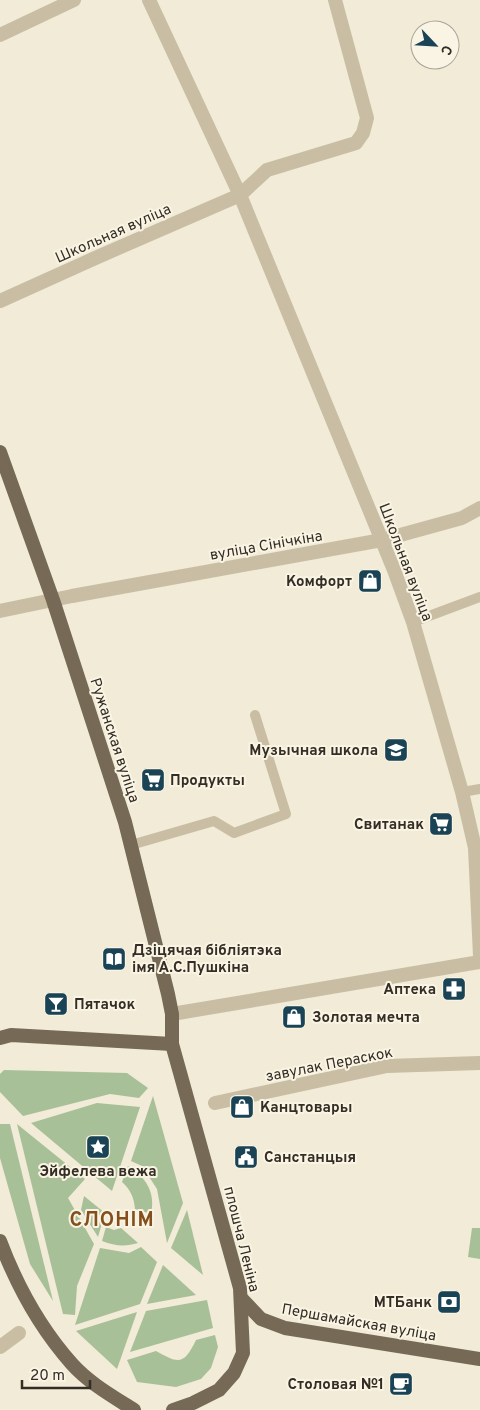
<svg xmlns="http://www.w3.org/2000/svg" width="480" height="1410" viewBox="0 0 480 1410" font-family="Overpass,sans-serif">
<rect width="100%" height="100%" fill="#f1ebd7"/>
<!-- green -->
<g fill="#a8c097">
<path d="M4 1070 127 1073 148 1088 139 1098 110 1094 23 1116 0 1092V1074Z"/>
<path d="M153 1096 183 1203 167 1243 157 1189 142 1166 131 1161Z"/>
<path d="M97 1103 140 1107 112 1191 31 1123Z"/>
<path d="M0 1124H10L53 1301 30 1264 0 1158Z"/>
<path d="M17 1124 85 1179 68 1198 94 1244 77 1286 75 1315 63 1314Z"/>
<path d="M128 1166C146 1177 156 1193 151 1214L135 1209C134 1198 131 1190 122 1182Z"/>
<path d="M84 1196 105 1213 98 1237 81 1210Z"/>
<path d="M187 1210 203 1275 171 1248Z"/>
<path d="M106 1227 114 1230 121 1228 138 1243C125 1247 115 1246 102 1241Z"/>
<path d="M472 1228H480V1259L468 1257Z"/>
<path d="M141 1247 157 1262 140 1304 75 1325 100 1248 129 1253Z"/>
<path d="M163 1265 196 1295 147 1304Z"/>
<path d="M207 1300 213 1328 130 1352 146 1311Z"/>
<path d="M137 1312 117 1369 76 1331Z"/>
<path d="M215 1335 218 1347 211 1368 201 1379 176 1387 137 1382 127 1360 156 1351C179 1364 184 1365 196 1340Z"/>
</g>
<g fill="none" stroke-linecap="round" stroke-linejoin="round">
<!-- service -->
<g stroke="#c9bea3" stroke-width="10">
<path d="M413 622 480 597"/>
<path d="M462 792 480 789"/>
<path d="M131 845 214 821 234 833 286 814 255 715"/>
</g>
<!-- pedestrian -->
<g stroke="#c9bea3" stroke-width="14">
<path d="M172 1014 480 962"/>
<path d="M215 1103 387 1066 480 1063"/>
<path d="M0 1347 19 1333"/>
</g>
<!-- minor -->
<g stroke="#c9bea3" stroke-width="14">
<path d="M149 0 240 195 394 570 413 622 462 792 475 848 480 956"/>
<path d="M0 35 74 0"/>
<path d="M0 301 93 259 240 195 267 170 356 143 363 133 367 118 335 0"/>
</g>
<!-- tertiary -->
<path stroke="#c9bea3" stroke-width="14" d="M0 611 72 596 382 540 462 518 480 508"/>
<!-- primary -->
<g stroke="#766956" stroke-width="14">
<path d="M0 452 53 600 125 822 168 994 172 1014V1044L240 1288 243 1353 234 1373 219 1390 193 1403 173 1410"/>
<path d="M0 1038 11 1035 172 1044"/>
<path d="M0 1241C17 1286 40 1328 72 1364 89 1383 112 1396 134 1410"/>
<path d="M241 1298 261 1319 285 1328 480 1359"/>
</g>
</g>
<!-- icons -->
<defs>
<symbol id="shop-square" viewBox="-11 -11 22 22"><rect x="-9" y="-9" width="18" height="18" rx="4" fill="#1a4355" stroke="#f9f4e3"/><path d="M-5-2.5h2.3a2.7 3.5 0 0 1 5.4 0H5L5.5 6h-11ZM-1.5-2.5h3a1.5 2.3 0 0 0-3 0Z" fill="#fff"/></symbol>
<symbol id="school-square" viewBox="-11 -11 22 22"><rect x="-9" y="-9" width="18" height="18" rx="4" fill="#1a4355" stroke="#f9f4e3"/><path d="M0-5L7-2L0 1L-7-2ZM-4 1L0 2.5L4 1V4Q0 6-4 4Z" fill="#fff"/></symbol>
<symbol id="supermarket-square" viewBox="-11 -11 22 22"><rect x="-9" y="-9" width="18" height="18" rx="4" fill="#1a4355" stroke="#f9f4e3"/><path d="M-6-5.5h2.5l.6 2H6L4.5 2H-2.5L-4.4-4H-6ZM-1.5 3.2a1.3 1.3 0 1 0 .1 0ZM3 3.2a1.3 1.3 0 1 0 .1 0Z" fill="#fff"/></symbol>
<symbol id="library-square" viewBox="-11 -11 22 22"><rect x="-9" y="-9" width="18" height="18" rx="4" fill="#1a4355" stroke="#f9f4e3"/><path d="M-6-4Q-3-5.5-.7-3.5V5Q-3 3-6 4ZM6-4Q3-5.5 .7-3.5V5Q3 3 6 4Z" fill="#fff"/></symbol>
<symbol id="pharmacy-square" viewBox="-11 -11 22 22"><rect x="-9" y="-9" width="18" height="18" rx="4" fill="#1a4355" stroke="#f9f4e3"/><path d="M-2-6h4v4h4v4h-4v4h-4v-4h-4v-4h4Z" fill="#fff"/></symbol>
<symbol id="bar-square" viewBox="-11 -11 22 22"><rect x="-9" y="-9" width="18" height="18" rx="4" fill="#1a4355" stroke="#f9f4e3"/><path d="M-6-5H6L.8 .8V4.5H3.5V6h-7V4.5H-.8V.8Z" fill="#fff"/></symbol>
<symbol id="sight-square" viewBox="-11 -11 22 22"><rect x="-9" y="-9" width="18" height="18" rx="4" fill="#1a4355" stroke="#f9f4e3"/><path d="M0-6L1.8-2.2L6-1.7L2.9 1.2L3.7 5.4L0 3.3L-3.7 5.4L-2.9 1.2L-6-1.7L-1.8-2.2Z" fill="#fff"/></symbol>
<symbol id="civic-square" viewBox="-11 -11 22 22"><rect x="-9" y="-9" width="18" height="18" rx="4" fill="#1a4355" stroke="#f9f4e3"/><path d="M-.6-6.5H3V-4.5H.6V-3L4-1V1h2V6H-6V1h2V-1L-.6-3ZM-1.2 2.5V6h2.4V2.5Z" fill="#fff"/></symbol>
<symbol id="bank-square" viewBox="-11 -11 22 22"><rect x="-9" y="-9" width="18" height="18" rx="4" fill="#1a4355" stroke="#f9f4e3"/><path d="M-6-4H6V4H-6ZM0-2.3a2.3 2.3 0 1 0 0 4.6a2.3 2.3 0 1 0 0-4.6Z" fill="#fff"/></symbol>
<symbol id="cafe-square" viewBox="-11 -11 22 22"><rect x="-9" y="-9" width="18" height="18" rx="4" fill="#1a4355" stroke="#f9f4e3"/><path d="M-5.5-4.5H6V0H3Q3 3.5 0 3.5H-2.5Q-5.5 3.5-5.5 0ZM3-3.2v2h1.7v-2ZM-6 4.5H4V6H-6Z" fill="#fff"/></symbol>
</defs>
<g fill-rule="evenodd">
<use href="#shop-square" x="356" y="567" width="28" height="28"/>
<use href="#school-square" x="382" y="736" width="28" height="28"/>
<use href="#supermarket-square" x="139" y="766" width="28" height="28"/>
<use href="#supermarket-square" x="427" y="810" width="28" height="28"/>
<use href="#library-square" x="100" y="945" width="28" height="28"/>
<use href="#pharmacy-square" x="440" y="975" width="28" height="28"/>
<use href="#bar-square" x="42" y="990" width="28" height="28"/>
<use href="#shop-square" x="280" y="1003" width="28" height="28"/>
<use href="#shop-square" x="228" y="1093" width="28" height="28"/>
<use href="#sight-square" x="84" y="1133" width="28" height="28"/>
<use href="#civic-square" x="232" y="1143" width="28" height="28"/>
<use href="#bank-square" x="435" y="1288" width="28" height="28"/>
<use href="#cafe-square" x="387" y="1370" width="28" height="28"/>
</g>
<g text-anchor="middle" stroke-width="4" stroke-linejoin="round" paint-order="stroke">
<!-- street labels -->
<g font-size="15" fill="#342d25" stroke="#f9f4e3">
<text transform="translate(113 233) rotate(-24)" y="5">Школьная вуліца</text>
<text transform="translate(266 545) rotate(-10)" y="5">вуліца Сінічкіна</text>
<text transform="translate(406 562) rotate(69)" y="5">Школьная вуліца</text>
<text transform="translate(115 740) rotate(72)" y="5">Ружанская вуліца</text>
<text transform="translate(329 1064) rotate(-11)" y="5">завулак Пераскок</text>
<text transform="translate(242 1239) rotate(76)" y="5">плошча Леніна</text>
<text transform="translate(359 1322) rotate(10)" y="5">Першамайская вуліца</text>
</g>
<!-- poi labels -->
<g font-size="15" font-weight="bold" fill="#342d25" stroke="#f9f4e3" text-anchor="end">
<text x="352" y="586">Комфорт</text>
<text x="378" y="755">Музычная школа</text>
<text x="170" y="785" text-anchor="start">Продукты</text>
<text x="424" y="829">Свитанак</text>
<text x="132" y="955" text-anchor="start">Дзіцячая бібліятэка<tspan x="132" dy="17">імя А.С.Пушкіна</tspan></text>
<text x="436" y="994">Аптека</text>
<text x="74" y="1009" text-anchor="start">Пятачок</text>
<text x="312" y="1022" text-anchor="start">Золотая мечта</text>
<text x="260" y="1112" text-anchor="start">Канцтовары</text>
<text x="264" y="1162" text-anchor="start">Санстанцыя</text>
<text x="98" y="1176" text-anchor="middle">Эйфелева вежа</text>
<text x="432" y="1307">МТБанк</text>
<text x="384" y="1389">Столовая №1</text>
</g>
<!-- district labels -->
<g font-size="20" font-weight="bold" letter-spacing="1" fill="#844f1d" stroke="#f9f4e3">
<text x="112" y="1226">СЛОНІМ</text>
</g>
</g>
<!-- north arrow -->
<g transform="translate(435 45) rotate(115)"><circle r="24" fill="#f9f4e3" stroke="#aaa497"/>
<path d="M0-4L9 19L0 12L-9 19Z" fill="#1a4355"/>
<text y="-8" font-size="14" font-weight="bold" text-anchor="middle" fill="#342d25">С</text>
</g>
<!-- scale -->
<path d="M22 1380v8h68v-8" fill="none" stroke="#342d25" stroke-width="2.5"/>
<text x="30" y="1380" font-size="15" fill="#342d25" stroke="#f9f4e3" stroke-width="4" paint-order="stroke">20 m</text>
</svg>
